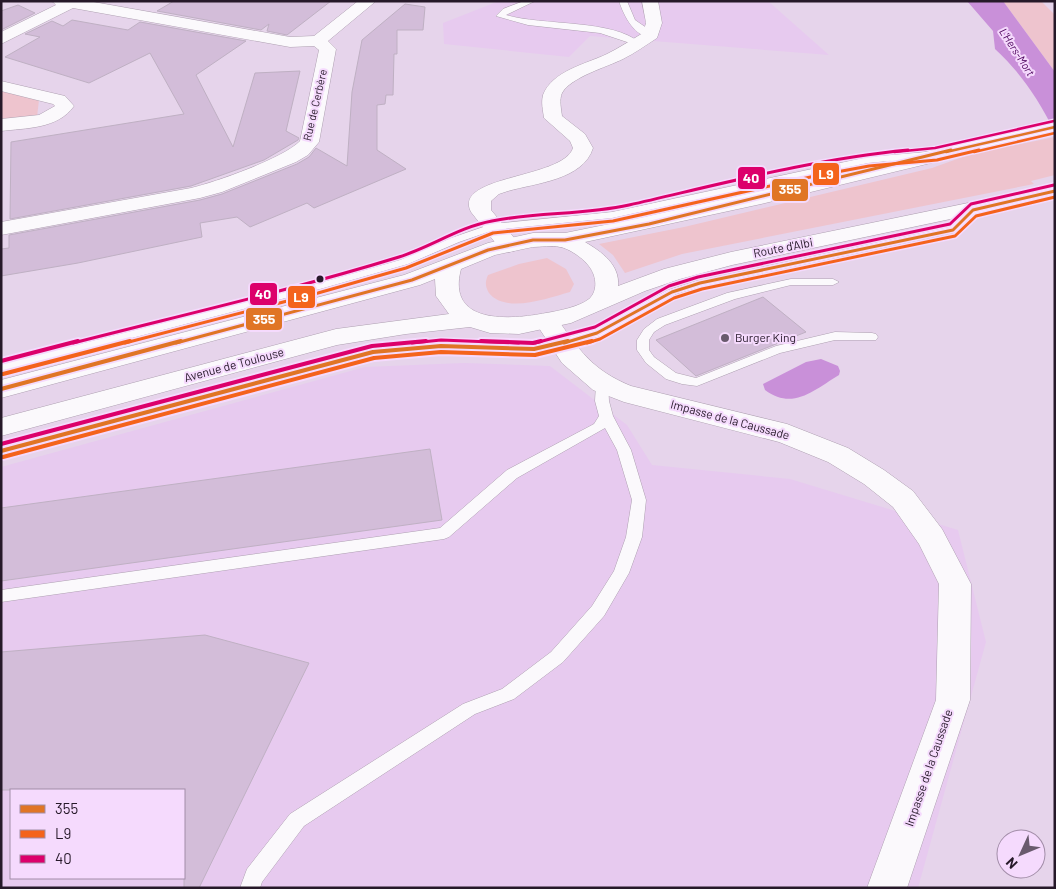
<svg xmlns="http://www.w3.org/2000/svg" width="1056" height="889" viewBox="0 0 1056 889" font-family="Barlow,sans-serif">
<rect width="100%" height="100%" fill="#e6d4eb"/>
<!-- built -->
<g fill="#e7caef" fill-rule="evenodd">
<path d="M499 1H768L829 55 590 36 569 57 444 44 443 23Z"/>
<path d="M464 363 550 366 627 425 652 465 790 479 958 530 986 642 918 888H1V467L365 367ZM11 790H184V878H11Z"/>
</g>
<!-- green -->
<g fill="#eec4ce">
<path d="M1003 1H1041L1055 15V72Z"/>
<path d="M1 91 39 100 37 117 1 122Z"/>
<path d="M1055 137V175L1031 181 1034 184 682 254 625 273 613 255 599 244 684 227 932 168 971 154 1008 145 1011 146Z"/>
<path d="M547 258 566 269 574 284 570 292C548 298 506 314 489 293 485 286 485 282 488 275L519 264Z"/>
</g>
<!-- water -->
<g fill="#c990d9">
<path d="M967 1H1003L1055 72V132C1038 99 1022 74 995 49L993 31Z"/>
<path d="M821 359 838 366 840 371 839 375C814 390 793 411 765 390L763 384 806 362Z"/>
</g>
<!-- building -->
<g fill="#d3bdd9" stroke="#bfb0c3">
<path d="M174 1H331L287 35 267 31 269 24 261 30 157 11Z"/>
<path d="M405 4 425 7 423 30H397V54H394L393 95H386L385 104 377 105V150L406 169 314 208 307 203 250 227 237 217 200 223 202 237 78 263 1 276V249L9 248V235L200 200 222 194 297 164 309 157 316 148 347 166 352 92 362 40Z"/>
<path d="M18 5 35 13 1 30V11Z"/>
<path d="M72 20 128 30 140 22 246 41 196 75 233 147 255 73 300 71 286 131 299 138 298 140 264 160 191 186 10 219 11 142 184 114 150 53 89 83 5 57 40 37 25 34 52 21 63 26Z"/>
<path d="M763 297 806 332 696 376 656 340Z"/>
<path d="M430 449 442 520 1 581V508Z"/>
<path d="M205 635 309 663 199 888H184V790H1V652Z"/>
</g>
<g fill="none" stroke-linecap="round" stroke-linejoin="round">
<defs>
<g id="service">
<path d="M524 1H535L506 15C542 26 613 19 640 43L636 45 600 33 528 25 496 16 503 9Z"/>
<path d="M619 1H627L635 20 654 33V37C635 39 624 16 619 1Z"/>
<path d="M926 152 929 153V157L868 163 612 218 494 230 459 242 408 264 320 289 1 372V364L312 285 400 260 451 238 492 224 612 212 868 157Z"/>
<path d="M973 207 978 210 957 232 704 286 676 294 601 336 562 347 534 353 441 350 373 356 1 456V446L373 348 441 342 534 345 561 339 593 330 668 290 696 281 949 227 969 208Z"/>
<path d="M791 279H833L839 282 833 285H791L735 299 665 325 654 332 649 340V350L654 357 676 373 696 378 776 346 835 332 872 333 876 334 878 337 876 340H835L780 353 697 386 682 384 666 379 646 363 637 350V340L644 329 657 319 727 293Z"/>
<path d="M602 380 608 384 609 401 613 416 631 450 646 500 642 537 629 573 604 616 563 662 514 699 475 714 304 826 262 882 260 888H240L247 869 290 814 463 704 502 689 551 652 592 606 614 571 626 537 632 500 617 450 605 428 517 478 449 537 444 539 1 602V590L440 528 507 470 594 424 599 416 595 401 596 384Z"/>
</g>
<g id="minor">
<path d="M52 1H88L290 37 314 36 358 1H376L328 41 336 49 319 142 308 155 296 162 222 192 200 198 1 235V222L191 188C216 182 284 158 300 141L319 50 314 46 290 47 73 8 1 44V32L56 5Z"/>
<path d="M642 1H658L662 23 657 38C646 45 635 53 623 59 607 67 571 77 562 93 559 100 561 108 562 116L585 134 593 148C583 180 536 183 508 191L499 194 491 201V210L520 245 517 250 509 252 501 250 471 212C452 175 563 179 573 148L570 141 544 118C543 110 541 103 543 95 552 71 586 64 607 54 619 48 631 40 643 33L646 23Z"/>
<path d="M1 81 65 96 74 106C58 129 26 128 1 131V119L39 115 55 106 53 104 1 91Z"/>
<path d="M547 314 556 317C579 350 592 370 631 386L787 424 848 448 884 470 913 491 942 529 971 584 970 700 907 888H867L936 700 939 584 919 544 893 507 864 484 828 462 779 442 624 402 593 390 562 363 535 322 538 317Z"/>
</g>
<path id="primary" d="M1055 121V133L761 204 585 242C602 252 620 265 618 286L664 269 731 252 1055 185V197L732 265 680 279 645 291 571 323 519 334 490 333 470 327 406 334 337 345 1 436V418L336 329 449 314 436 296 435 279 420 285 1 398V380L404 275 488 243 533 233H565L644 217 800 182ZM533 247C541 247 552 245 560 247 568 248 583 258 588 265 596 274 599 290 589 299 579 307 558 311 546 313 510 320 446 325 461 269L495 255Z"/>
</defs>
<!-- service casing -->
<use href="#service" stroke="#aea0b1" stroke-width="1"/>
<!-- minor casing -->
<use href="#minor" stroke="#aea0b1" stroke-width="1"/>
<!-- primary casing -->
<use href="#primary" stroke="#aea0b1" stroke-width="1"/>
<!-- service -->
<use href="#service" fill="#fbf9fc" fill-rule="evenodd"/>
<!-- minor -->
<use href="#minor" fill="#fbf9fc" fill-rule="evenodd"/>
<!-- primary -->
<use href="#primary" fill="#fbf9fc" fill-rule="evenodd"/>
<defs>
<path id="bus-1-far2" d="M946 152 1055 127"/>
<g id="bus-1-far1">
<path d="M176 343 412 280 488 250 533 240H565L649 224 951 150"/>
<path d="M564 343 597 333 672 292 700 283 953 230 973 210 1055 191"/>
</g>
<g id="bus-1">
<path d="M1 389 181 341"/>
<path d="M1 451 373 352 441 346 534 349 568 341"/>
</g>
<path id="bus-2-far2" d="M974 152 1055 133"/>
<g id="bus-2-far1">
<path d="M125 343 318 293 406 268 493 233 613 221 815 176 869 166 937 160 979 150"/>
<path d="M587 343 600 339 674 298 702 289 955 236 976 216 1055 197"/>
</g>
<g id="bus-2">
<path d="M3 374 130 341"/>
<path d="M3 457 374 358 441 352 535 355 592 341"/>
</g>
<path id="bus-3-far2" d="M894 152 935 148 1054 121"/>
<g id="bus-3-far1">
<path d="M73 343C182 315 292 290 399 257 431 247 459 227 492 221 537 212 584 215 629 205 721 184 814 159 908 150"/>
<path d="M412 343 441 340 519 343"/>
<path d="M535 343 595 327 669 286 698 277 950 224 971 204 1054 185"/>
</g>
<g id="bus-3">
<path d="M481 341 533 343 541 341"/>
<path d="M1 361 78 341"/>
<path d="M1 444 372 346 426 341"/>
</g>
</defs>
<!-- bus-1-far2 casing -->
<use href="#bus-1-far2" stroke="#f5dafd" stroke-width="5"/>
<!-- bus-1-far1 casing -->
<use href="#bus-1-far1" stroke="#f5dafd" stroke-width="6"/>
<!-- bus-1 casing -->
<use href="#bus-1" stroke="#f5dafd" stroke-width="8"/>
<!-- bus-2-far2 casing -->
<use href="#bus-2-far2" stroke="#f5dafd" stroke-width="5"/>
<!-- bus-2-far1 casing -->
<use href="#bus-2-far1" stroke="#f5dafd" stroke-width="6"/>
<!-- bus-2 casing -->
<use href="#bus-2" stroke="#f5dafd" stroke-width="8"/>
<!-- bus-3-far2 casing -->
<use href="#bus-3-far2" stroke="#f5dafd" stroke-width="5"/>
<!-- bus-3-far1 casing -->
<use href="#bus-3-far1" stroke="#f5dafd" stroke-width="6"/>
<!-- bus-3 casing -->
<use href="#bus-3" stroke="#f5dafd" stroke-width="8"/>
<!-- bus-1-far2 -->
<use href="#bus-1-far2" stroke="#e07525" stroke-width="2.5"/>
<!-- bus-1-far1 -->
<use href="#bus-1-far1" stroke="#e07525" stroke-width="3"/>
<!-- bus-1 -->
<use href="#bus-1" stroke="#e07525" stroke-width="4"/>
<!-- bus-2-far2 -->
<use href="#bus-2-far2" stroke="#f4631c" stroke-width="2.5"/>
<!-- bus-2-far1 -->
<use href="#bus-2-far1" stroke="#f4631c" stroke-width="3"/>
<!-- bus-2 -->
<use href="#bus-2" stroke="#f4631c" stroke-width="4"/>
<!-- bus-3-far2 -->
<use href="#bus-3-far2" stroke="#dc006b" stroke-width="2.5"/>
<!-- bus-3-far1 -->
<use href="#bus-3-far1" stroke="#dc006b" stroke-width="3"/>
<!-- bus-3 -->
<use href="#bus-3" stroke="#dc006b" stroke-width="4"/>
</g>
<!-- markers -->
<circle fill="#261929" stroke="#f5dafd" stroke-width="2" cx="320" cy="279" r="4.5"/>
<circle fill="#695a6d" stroke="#f5dafd" stroke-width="2" cx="725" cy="338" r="5"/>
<g text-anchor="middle" stroke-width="4" stroke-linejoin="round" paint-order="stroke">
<!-- far-water labels -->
<g font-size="11" font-style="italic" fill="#4b005b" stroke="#f5dafd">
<text transform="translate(1017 52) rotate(57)" y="4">L'Hers-Mort</text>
</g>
<!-- far-street labels -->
<g font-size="11" fill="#261929" stroke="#f5dafd">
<text transform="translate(315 105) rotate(-77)" y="4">Rue de Cerbère</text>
</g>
<!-- street labels -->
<g font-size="12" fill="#261929" stroke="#f5dafd">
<text transform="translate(783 248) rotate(-11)" y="4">Route d'Albi</text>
<text transform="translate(234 365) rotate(-15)" y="4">Avenue de Toulouse</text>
<text transform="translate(730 420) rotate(15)" y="4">Impasse de la Caussade</text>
<text transform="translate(929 768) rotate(-71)" y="4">Impasse de la Caussade</text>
</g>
<!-- poi labels -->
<g font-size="12" fill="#261929" stroke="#f5dafd" text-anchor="start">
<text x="735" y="342">Burger King</text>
</g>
</g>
<g stroke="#f5dafd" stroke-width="2">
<rect x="812" y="162" width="28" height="24" rx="5" fill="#f4631c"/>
<rect x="737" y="166" width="29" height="24" rx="5" fill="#dc006b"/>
<rect x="771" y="178" width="38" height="24" rx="5" fill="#e07525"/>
<rect x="249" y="282" width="29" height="24" rx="5" fill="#dc006b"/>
<rect x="287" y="285" width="29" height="24" rx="5" fill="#f4631c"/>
<rect x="245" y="307" width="38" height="24" rx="5" fill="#e07525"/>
</g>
<g font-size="14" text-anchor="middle" font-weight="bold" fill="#fff">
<text x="826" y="179">L9</text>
<text x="751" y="183">40</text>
<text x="790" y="194">355</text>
<text x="263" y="299">40</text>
<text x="301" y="302">L9</text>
<text x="264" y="324">355</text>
</g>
<!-- border -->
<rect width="1056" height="889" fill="none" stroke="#261929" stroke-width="5"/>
<!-- legend -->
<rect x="10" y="789" width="175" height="90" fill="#f5dafd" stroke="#a28da8"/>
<rect x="20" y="805" width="25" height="8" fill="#e07525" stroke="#a28da8"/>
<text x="55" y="814" font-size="15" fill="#261929">355</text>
<rect x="20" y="830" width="25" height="8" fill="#f4631c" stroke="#a28da8"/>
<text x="55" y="839" font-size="15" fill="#261929">L9</text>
<rect x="20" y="855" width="25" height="8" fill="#dc006b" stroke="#a28da8"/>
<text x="55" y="864" font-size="15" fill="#261929">40</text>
<!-- north arrow -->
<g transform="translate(1021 854) rotate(226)"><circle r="24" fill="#f5dafd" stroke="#a28da8"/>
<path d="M0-4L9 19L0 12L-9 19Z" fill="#695a6d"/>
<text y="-8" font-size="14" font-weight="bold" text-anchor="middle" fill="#261929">N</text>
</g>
</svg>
